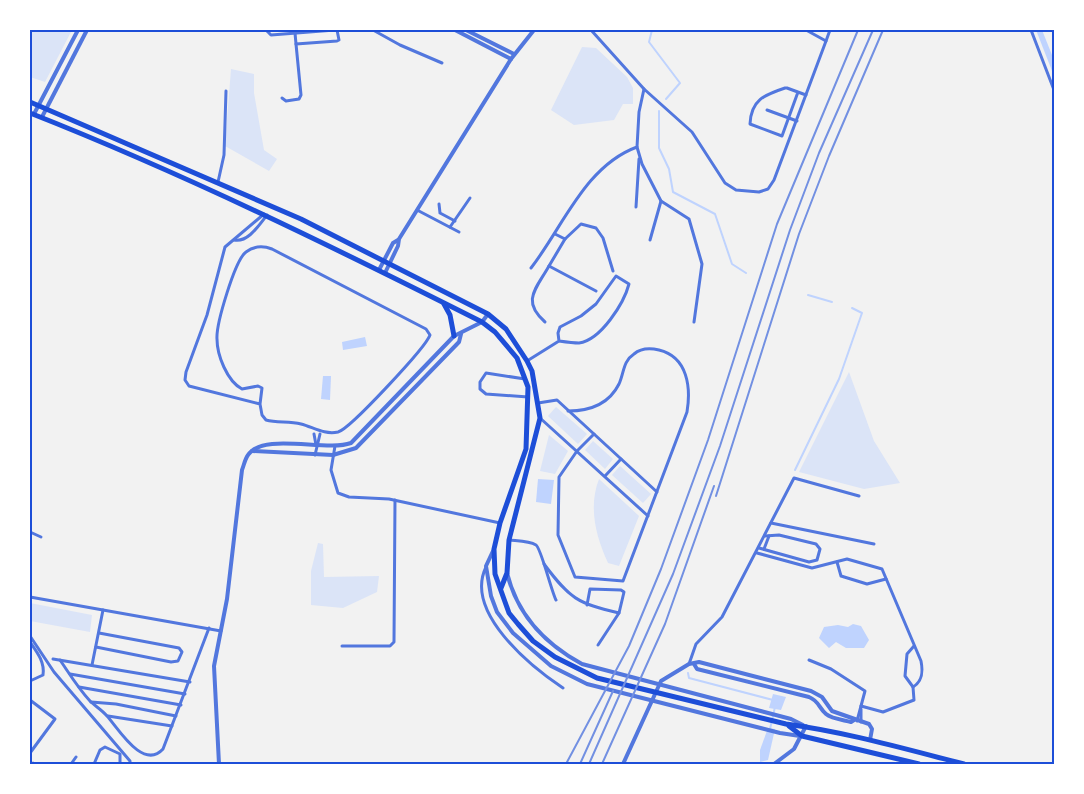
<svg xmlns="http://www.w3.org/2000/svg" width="1084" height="794" viewBox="0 0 1084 794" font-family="Poppins,sans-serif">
<rect width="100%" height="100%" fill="#f2f2f2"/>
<!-- green -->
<g fill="#dbe4f7">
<path d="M30 30H72L45 82 30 77Z"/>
<path d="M582 47 596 48 627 77 633 88V104H623L614 120 574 125 551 110Z"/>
<path d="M231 69 254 74V93L264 150 277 159 269 171 225 146Z"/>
<path d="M849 372 874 441 900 483 864 489 799 472Z"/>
<path d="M556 407 587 434 578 444 548 416Z"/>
<path d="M549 435 568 451 555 474 540 471Z"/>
<path d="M593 441 613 459 605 469 585 450Z"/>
<path d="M620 466 651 494 643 503 612 475Z"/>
<path d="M599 479 639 516 619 566 608 563C596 537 588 507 599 479Z"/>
<path d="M318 543 323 544 324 577 379 576 377 592 343 608 311 605V571Z"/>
<path d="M30 603 92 615 90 632 30 621Z"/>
</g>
<!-- water -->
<g fill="#bfd3fe">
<path d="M1036 30H1042L1054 60V76Z"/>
<path d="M365 337 367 346 343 350 342 342Z"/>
<path d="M323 376H331L330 400 321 399Z"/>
<path d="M538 479 554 480 551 504 536 502Z"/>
<path d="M853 624 861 626 869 640 864 648H846L836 642 829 648 819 638 824 627 838 625 848 627Z"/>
<path d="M773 694 786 697 781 710 769 708Z"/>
<path d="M768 728 775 729 768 760 760 762V750Z"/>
</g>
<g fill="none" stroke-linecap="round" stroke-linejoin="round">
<!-- stream -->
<g stroke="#bfd3fe" stroke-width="2">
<path d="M652 30 649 42 680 83 666 99"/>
<path d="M659 111V148L669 169 673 192 715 214 732 264 746 273"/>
<path d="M808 295 832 302"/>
<path d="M795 470 839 379 862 313 852 308"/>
<path d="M688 673 689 678 773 700"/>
<path d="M770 729 775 707"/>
</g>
<!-- minor -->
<g stroke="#5277de" stroke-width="3">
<path d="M266 30 271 35 335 30"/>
<path d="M373 30 400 45 442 63"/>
<path d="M591 30 644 89 692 132 725 183 736 190 759 192 768 189 774 180 826 41 806 30"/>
<path d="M1031 30 1054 90"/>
<path d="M295 33 296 44 337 41 339 40 337 30"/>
<path d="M826 41 830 30"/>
<path d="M798 92 782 136 750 124C751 100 764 95 785 88H787L806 95"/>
<path d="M282 98 286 101 299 99 301 95 296 44"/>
<path d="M767 110 797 121"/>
<path d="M637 147 642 164 661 201 689 219 702 264 694 322"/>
<path d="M218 182 224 155 226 91"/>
<path d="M439 204 440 213 455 221"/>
<path d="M636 207 639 159"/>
<path d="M417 210 459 232"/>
<path d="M450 227 470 198"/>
<path d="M555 234 565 239 581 224 596 228 603 238 613 271"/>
<path d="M565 239 549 266 596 291"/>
<path d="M234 240C248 243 259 225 267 215"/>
<path d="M650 240 661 201"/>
<path d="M531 268C563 227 585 166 637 147L639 112 644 89"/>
<path d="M545 322C521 301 536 289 549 266"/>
<path d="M527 361 559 341 558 333 560 327 581 316 596 304 616 276 629 284C624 303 601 340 579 343 573 343 566 342 559 341"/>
<path d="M525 379 486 373 480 382V389L486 394 528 397"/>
<path d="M538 403 557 400 657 492"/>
<path d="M260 404 262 388 258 386 242 389C227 381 217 355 217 339 216 324 235 260 246 252 254 246 264 246 272 249L426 329 430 335C426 347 350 429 338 432 324 435 313 427 301 424 289 421 277 423 266 420L262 415 260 404 189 386 185 380 186 372 207 315 225 247 264 214"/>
<path d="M568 411C589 411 609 404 619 384 624 373 623 361 634 354 641 348 650 348 659 350 688 357 691 388 687 412L623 581 575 577 558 535 559 477 577 451 594 434"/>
<path d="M540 418 648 516"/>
<path d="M314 434 316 445"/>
<path d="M335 446 331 470 338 493 349 497 389 499 500 523"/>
<path d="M315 455 320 434"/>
<path d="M605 476 621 459"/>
<path d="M771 523 874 544"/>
<path d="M30 532 41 537"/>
<path d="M509 540C517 541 529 541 536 545 541 548 551 590 556 600"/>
<path d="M759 548 809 562 817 560 820 549 816 544 779 535 765 536"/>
<path d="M764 549 769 536"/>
<path d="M757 553 812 568 847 559 882 569 921 661C923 671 923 681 913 687"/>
<path d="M837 562 841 576 867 584 886 579"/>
<path d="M544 564C570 599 577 603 619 613L624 592 621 590 590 589 587 605"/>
<path d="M486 567C464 612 530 666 563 688"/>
<path d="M30 597 221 631"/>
<path d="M30 636 54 672 130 761V764"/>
<path d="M30 642C37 652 45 662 43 675L30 681"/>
<path d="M598 645 619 613"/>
<path d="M342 646H390L394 642 395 500"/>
<path d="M96 647 171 662 178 661 182 652 179 648 99 633"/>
<path d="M53 659 190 682"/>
<path d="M60 660C69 673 78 688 90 701 95 706 102 710 107 716 118 728 143 771 163 749L209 628"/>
<path d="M809 660 831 669 865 691 861 706"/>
<path d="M689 664 696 644 722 617 794 478 859 496"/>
<path d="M92 665 103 610"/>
<path d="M70 674 185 694"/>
<path d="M79 687 181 705"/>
<path d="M30 700 55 719 30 753"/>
<path d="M91 702 116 704 176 716"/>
<path d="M861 709V722"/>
<path d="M108 716 172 726"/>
<path d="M857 721 861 706 883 712 914 700 913 687 905 676 907 654 914 646"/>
<path d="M32 764 33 763"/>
<path d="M71 764 76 757"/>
<path d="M94 764 100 750 105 747 120 754V764"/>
</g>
<!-- tertiary -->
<g stroke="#5277de" stroke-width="4">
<path d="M455 30 511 59"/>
<path d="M466 30 514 54"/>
<path d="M34 114 78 30"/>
<path d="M42 117 87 30"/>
<path d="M379 270 393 243 398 240"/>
<path d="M385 273 398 246 399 239 511 59 534 30"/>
<path d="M252 451 333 455 356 448 459 342 461 334"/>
<path d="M493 551 486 566 491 596 497 612 513 633 551 666 587 684 780 733 800 736"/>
<path d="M507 573C517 614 545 644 582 664L791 719 803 725"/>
<path d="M694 664 697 669 809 697C819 701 819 708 826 714 832 719 844 720 851 722L854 720"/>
<path d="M219 764 214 666 227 599 242 470C244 465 245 459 248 455 263 432 326 452 351 443L454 336 482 322 488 314"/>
<path d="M623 764 661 681 689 664 699 662 811 691 822 697 832 711 869 724 872 729 870 740"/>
<path d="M774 764 794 749 806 726"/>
</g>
<!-- primary -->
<g stroke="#1d4ed8" stroke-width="5">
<path d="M30 102 301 219 488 314 506 329 527 361 532 371 540 418 509 540 507 573 501 588"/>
<path d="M30 113C185 174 333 247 482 322L495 332 517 358 528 387 526 449 500 523 494 549 495 574 509 613 518 624 533 641 555 657 597 678 786 724C846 732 905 749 964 764"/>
<path d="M444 304 450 315 454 336"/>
<path d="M789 726 802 736 919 764"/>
</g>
<!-- rail -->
<g stroke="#7290e2" stroke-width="2">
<path d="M716 496 799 234 829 156 883 30"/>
<path d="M566 764 629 646 661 569 708 440 777 224 858 30"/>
<path d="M580 764 613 691"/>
<path d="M589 764 673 574 720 446 790 230 819 153 873 30"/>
<path d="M602 764 665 624 714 486"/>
</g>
</g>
<!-- border -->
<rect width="1084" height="794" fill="none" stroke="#ffffff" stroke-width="62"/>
<rect x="31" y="31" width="1022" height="732" fill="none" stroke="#1d4ed8" stroke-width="2"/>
</svg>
